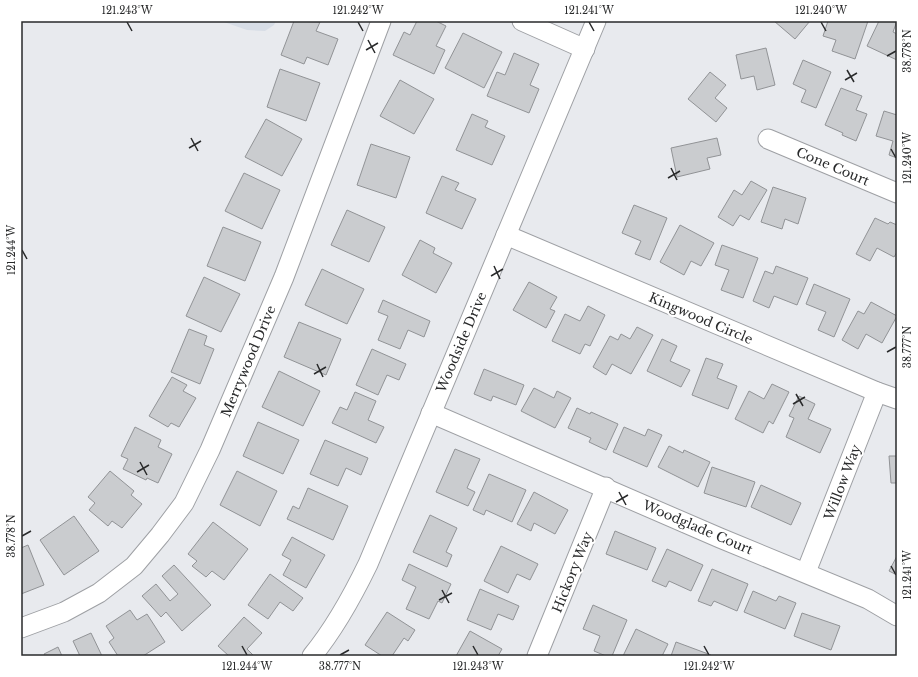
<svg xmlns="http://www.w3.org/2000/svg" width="918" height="677" viewBox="0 0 918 677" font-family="'Libre Baskerville',serif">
<rect width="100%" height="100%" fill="#e8eaee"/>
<!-- built -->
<path fill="#d7dde6" d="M221 21H276L274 25 265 31 247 30Z"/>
<!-- building -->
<g fill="#cacccf" stroke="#919396">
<path d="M294 21 320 22 316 31 338 39 328 65 307 57 304 64 281 55Z"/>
<path d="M417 21H436L446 26 436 46 445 50 434 74 393 55 404 32 410 35Z"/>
<path d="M774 21H810L795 39Z"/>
<path d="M828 21H868L855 59 832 51 836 40 823 36Z"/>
<path d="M879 21H897L893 32 897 34V60L867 46Z"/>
<path d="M463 33 502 52 484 88 445 68Z"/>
<path d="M766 48 775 85 757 90 754 76 741 79 736 55Z"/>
<path d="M514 53 539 64 530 85 539 89 529 113 487 96 497 72 505 75Z"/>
<path d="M803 60 831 72 816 108 801 102 806 90 793 84Z"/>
<path d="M280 69 320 83 306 121 267 107Z"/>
<path d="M710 72 726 85 715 98 727 108 716 122 688 99Z"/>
<path d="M400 80 434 99 414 134 380 116Z"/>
<path d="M841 88 862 96 856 110 867 114 856 141 842 135 843 133 825 125Z"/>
<path d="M884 111 897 115V158L889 155 893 141 876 136Z"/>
<path d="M472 114 488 121 485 127 505 136 492 165 456 150Z"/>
<path d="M266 119 302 139 282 176 245 157Z"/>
<path d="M717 138 721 155 707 158 710 169 677 177 671 148Z"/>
<path d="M371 144 410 157 396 198 357 185Z"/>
<path d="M244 173 280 190 262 229 225 211Z"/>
<path d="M442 176 459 183 455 190 476 199 462 229 426 213Z"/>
<path d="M751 181 767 190 749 220 740 215 733 226 718 217 734 190 742 195Z"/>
<path d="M773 187 806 198 798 224 785 219 782 229 761 222Z"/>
<path d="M634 205 667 218 650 260 635 254 641 241 622 233Z"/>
<path d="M347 210 385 227 369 262 331 245Z"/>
<path d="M875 218 888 224 890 222 897 225V252L894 257 877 248 870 261 856 254Z"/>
<path d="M680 225 714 243 701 266 691 261 684 275 660 262Z"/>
<path d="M223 227 261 242 245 281 207 266Z"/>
<path d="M420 240 435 248 433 253 452 263 436 293 402 275Z"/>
<path d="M722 245 758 258 743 298 721 290 729 270 715 265Z"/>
<path d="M776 266 808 278 797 305 774 296 769 308 753 301 765 271 773 274Z"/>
<path d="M322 269 364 289 347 324 305 305Z"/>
<path d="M204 277 240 294 221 332 186 316Z"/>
<path d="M529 282 557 297 550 309 555 311 546 328 513 310Z"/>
<path d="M814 284 850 299 834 337 818 330 826 312 806 304Z"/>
<path d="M383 300 430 321 424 337 408 330 400 349 378 340 388 316 378 312Z"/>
<path d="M871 302 897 316 882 343 866 334 858 349 842 340 858 311 864 314Z"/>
<path d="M588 306 605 315 590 346 585 344 580 354 552 341 565 314 580 321Z"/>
<path d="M299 322 341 339 326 375 284 357Z"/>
<path d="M637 327 653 335 631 374 612 364 606 375 593 367 610 336 618 340 621 334 630 339Z"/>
<path d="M189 329 207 336 204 345 214 349 200 384 171 372Z"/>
<path d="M662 339 677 346 670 361 690 370 681 387 647 371Z"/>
<path d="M372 349 406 364 399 380 387 375 378 395 356 385Z"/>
<path d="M706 358 723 364 717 378 737 386 728 409 692 395Z"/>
<path d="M484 369 524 385 516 405 493 396 491 401 474 394Z"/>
<path d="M279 371 320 391 303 426 262 407Z"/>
<path d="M172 377 187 385 183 391 196 398 179 427 171 423 168 427 149 416Z"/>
<path d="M772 384 789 392 773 424 769 421 763 433 735 419 749 391 764 399Z"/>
<path d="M534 388 554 398 557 391 571 398 555 428 521 411Z"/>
<path d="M355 392 376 401 368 420 384 427 376 443 332 423 340 407 347 410Z"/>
<path d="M799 396 815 404 808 419 831 429 820 453 786 437 794 418 789 416Z"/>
<path d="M577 408 590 414 591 412 618 424 606 450 589 442 591 438 568 428Z"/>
<path d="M258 422 299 440 283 474 243 456Z"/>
<path d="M135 427 161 440 158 447 172 454 158 483 147 478 146 480 123 469 128 459 121 456Z"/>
<path d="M624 427 645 436 648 429 662 435 647 467 613 452Z"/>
<path d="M325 440 368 458 361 475 346 468 338 486 310 474Z"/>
<path d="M669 446 683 453 684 450 710 462 698 487 658 467Z"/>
<path d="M455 449 480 459 467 488 475 492 468 506 436 492Z"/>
<path d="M889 456H897V483H891Z"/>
<path d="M712 467 755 482 746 507 704 493Z"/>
<path d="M110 471 134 491 131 495 142 504 122 528 112 521 108 526 89 510 95 503 88 497Z"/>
<path d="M237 471 277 491 260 526 220 505Z"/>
<path d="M489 474 526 490 512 522 486 510 484 515 473 510Z"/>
<path d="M761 485 801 503 791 525 751 507Z"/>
<path d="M308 488 348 506 333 540 287 519 293 506 299 509Z"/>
<path d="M534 492 568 510 555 534 534 523 531 531 517 524Z"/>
<path d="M430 515 457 528 446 552 452 555 447 567 413 552Z"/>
<path d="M74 516 99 551 64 575 40 540Z"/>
<path d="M213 522 248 549 224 580 212 571 206 577 192 566 197 561 188 554Z"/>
<path d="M615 531 656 548 647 570 606 554Z"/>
<path d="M292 537 325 555 306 588 283 575 291 560 282 555Z"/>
<path d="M28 545 44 585 21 594V548Z"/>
<path d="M501 546 538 564 530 580 517 574 508 593 484 581Z"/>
<path d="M667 549 703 565 691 591 669 581 666 587 652 581Z"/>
<path d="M897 556V575L889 571Z"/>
<path d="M409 564 451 584 442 603 438 601 429 619 406 609 416 587 402 580Z"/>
<path d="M174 565 211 605 182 631 166 612 161 617 142 596 156 584 170 601 178 594 162 576Z"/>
<path d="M712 569 748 584 737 611 714 601 711 606 698 601Z"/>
<path d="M270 574 303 598 293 611 280 602 268 619 248 605Z"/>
<path d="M480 589 519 606 513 620 498 614 491 630 467 620Z"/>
<path d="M753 591 776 601 779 596 796 603 785 629 744 612Z"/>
<path d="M593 605 627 620 612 656H606L594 651 600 636 583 629Z"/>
<path d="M130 610 137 620 147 614 165 642 143 656H118L109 642 114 638 106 626Z"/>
<path d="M387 612 415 630 408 641 404 638 392 656H382L365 645Z"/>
<path d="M802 613 840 626 831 650 794 636Z"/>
<path d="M244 617 262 633 247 649 254 656H229L218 646Z"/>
<path d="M636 629 668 644 662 656H623Z"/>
<path d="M470 631 502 649 498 656H456Z"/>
<path d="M91 633 102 656H80L73 641Z"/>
<path d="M676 642 711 655V656H671Z"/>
<path d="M58 647 62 656H45L44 654Z"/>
</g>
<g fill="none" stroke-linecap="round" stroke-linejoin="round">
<defs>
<g id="minor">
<path d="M522 21 585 49"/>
<path d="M768 139 897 193"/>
<path d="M506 235 877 392 897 399"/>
<path d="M431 413 720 538 868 599 897 616"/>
<path d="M806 572 877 392"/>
<path d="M21 628 64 612 99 593 134 566 160 535 184 503 210 450 284 277 381 21"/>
<path d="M312 656C335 628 352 597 368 564L596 21"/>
<path d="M537 656 606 487"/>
</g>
</defs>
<!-- minor casing -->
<use href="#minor" stroke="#9ea0a4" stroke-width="21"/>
<!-- minor -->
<use href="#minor" stroke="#fff" stroke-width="19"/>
</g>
<!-- ticks -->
<path fill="none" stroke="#292a2b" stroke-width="1.5" d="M127 22 132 31M358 22 363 31M589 22 594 31M821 22 826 31M368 40 375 53M366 50 378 43M887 56 896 51M847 70 854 82M845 80 857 73M191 138 198 151M189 148 201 141M891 149 896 158M671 168 677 180M668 178 680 171M22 250 27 259M494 266 500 279M491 276 503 269M887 352 896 347M317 364 323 377M314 374 326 367M796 394 803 406M793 404 805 397M140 462 147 475M137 472 149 465M619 492 626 505M616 502 628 495M22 536 31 531M891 566 896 575M442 590 449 603M439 600 452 593M242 646 247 655M473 646 478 655M704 646 709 655M340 655 349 650"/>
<g text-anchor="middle" stroke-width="4" stroke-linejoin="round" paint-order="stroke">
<!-- street labels -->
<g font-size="13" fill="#292a2b" stroke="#fff">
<text transform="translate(833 166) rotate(23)" y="5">Cone Court</text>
<text transform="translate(701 318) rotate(23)" y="5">Kingwood Circle</text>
<text transform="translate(461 342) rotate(-67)" y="5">Woodside Drive</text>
<text transform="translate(248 361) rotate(-67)" y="5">Merrywood Drive</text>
<text transform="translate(842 482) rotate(-69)" y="5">Willow Way</text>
<text transform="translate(698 527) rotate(23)" y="5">Woodglade Court</text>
<text transform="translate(572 572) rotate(-68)" y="5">Hickory Way</text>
</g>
</g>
<!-- border -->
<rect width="918" height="677" fill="none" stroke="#ffffff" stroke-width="44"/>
<rect x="22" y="22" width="874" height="633" fill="none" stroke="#292a2b" stroke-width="1.5"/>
<g font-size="10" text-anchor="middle" fill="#292a2b">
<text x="127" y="14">121.243°W</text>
<text x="358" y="14">121.242°W</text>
<text x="589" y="14">121.241°W</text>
<text x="821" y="14">121.240°W</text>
<text transform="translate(907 51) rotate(-90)" y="4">38.778°N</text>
<text transform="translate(907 158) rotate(-90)" y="4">121.240°W</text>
<text transform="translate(11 250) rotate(-90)" y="4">121.244°W</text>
<text transform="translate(907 347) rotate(-90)" y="4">38.777°N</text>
<text transform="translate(11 536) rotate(-90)" y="4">38.778°N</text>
<text transform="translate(907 575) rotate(-90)" y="4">121.241°W</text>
<text x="247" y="670">121.244°W</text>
<text x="340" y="670">38.777°N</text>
<text x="478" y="670">121.243°W</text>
<text x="709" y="670">121.242°W</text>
</g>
</svg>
